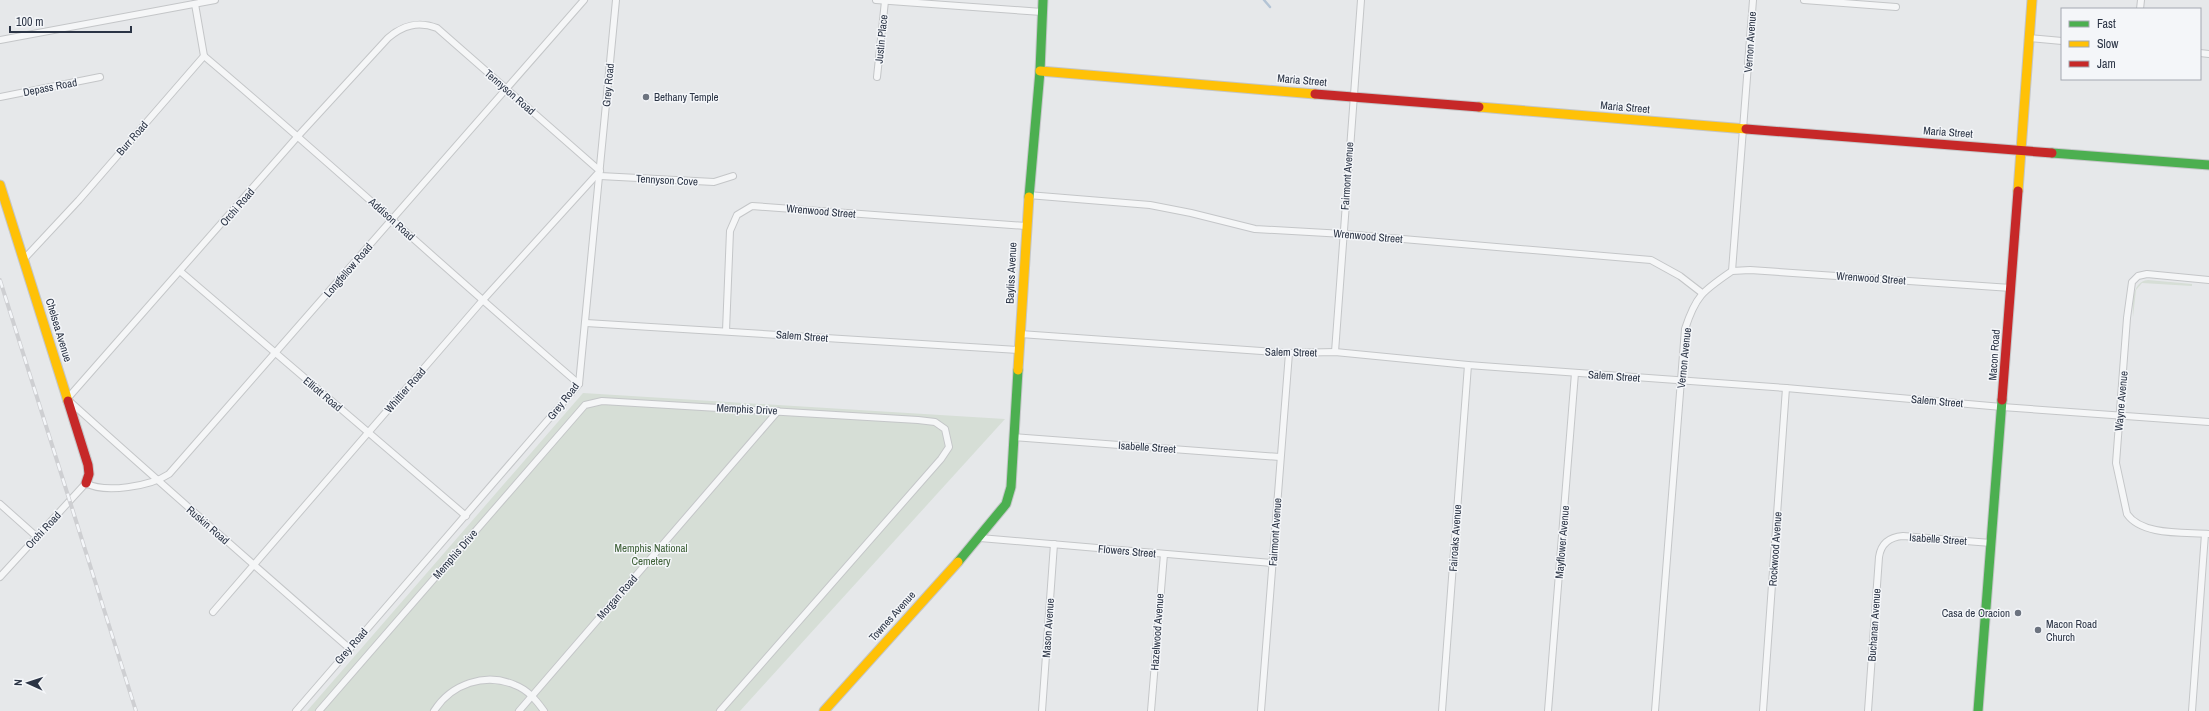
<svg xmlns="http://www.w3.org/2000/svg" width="2209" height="711" viewBox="0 0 2209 711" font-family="'Archivo Narrow',sans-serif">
<rect width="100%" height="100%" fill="#e6e8ea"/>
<!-- green -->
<g fill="#d6ded6">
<path d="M2148 280 2192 284V286L2142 283 2136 290 2133 317C2133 303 2131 282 2148 280Z"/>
<path d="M583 393 1005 419 740 711H307Z"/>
</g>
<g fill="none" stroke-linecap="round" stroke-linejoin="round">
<!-- stream -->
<path stroke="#b4c4d5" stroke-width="2.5" d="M1264 0 1270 7"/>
<defs>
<g id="street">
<path d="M876 0 1042 12"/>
<path d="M1804 0 1896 7"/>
<path d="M2140 9 2141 0"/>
<path d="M2029 38 2062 41"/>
<path d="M0 40 215 0"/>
<path d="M2200 53 2209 54"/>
<path d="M204 56C331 163 453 276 579 384"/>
<path d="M877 77 885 1"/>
<path d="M0 97 100 77"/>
<path d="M600 176 714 182 733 176"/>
<path d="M1028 195 1150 205 1191 213 1255 229 1344 234 1651 260 1680 276 1702 293"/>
<path d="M24 259 79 200 204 56 195 4"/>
<path d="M1732 271 1750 270 2011 288"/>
<path d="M181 272 466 516"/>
<path d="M2209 280 2147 274 2138 276 2132 282 2127 318 2116 463 2127 514C2142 536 2185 532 2209 534"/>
<path d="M586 323 1019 350"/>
<path d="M726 331 730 231 737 215 752 206 1026 226"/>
<path d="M1020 334 1289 353 1335 352 1468 365 1786 388 2002 407 2209 422"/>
<path d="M1335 352 1361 0"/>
<path d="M1014 437 1280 457"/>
<path d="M0 504 37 537"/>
<path d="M980 538 1273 563"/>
<path d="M0 577 86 483C105 494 151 486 169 474L584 0"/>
<path d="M213 612 482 301 600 171 437 28C418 21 403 25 388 38L298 136 67 399C160 483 255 566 349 648"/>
<path d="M296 711 579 384 616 0"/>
<path d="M319 711 585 405 602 401 918 420 935 422 945 429 949 447 941 459 720 711"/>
<path d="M434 711C451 684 485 672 515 685 528 690 536 700 544 711"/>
<path d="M519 711 778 411"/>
<path d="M1042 711 1054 544"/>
<path d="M1151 711 1164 554"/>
<path d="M1261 711 1289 353"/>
<path d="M1442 711 1468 365"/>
<path d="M1548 711 1575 373"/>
<path d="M1655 711 1685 329C1696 295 1703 291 1732 271L1753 0"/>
<path d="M1763 711 1786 388"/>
<path d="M1868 711 1879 557C1881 543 1890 537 1903 536L1991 543"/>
<path d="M2192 711 2205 534"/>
</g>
<g id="fast">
<path d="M2052 153 2209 165"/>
<path d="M1029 197 1040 71 1043 0"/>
<path d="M958 562 1006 504 1011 487 1018 370"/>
<path d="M1978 711 2002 400"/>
</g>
<g id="slow">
<path d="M1040 71 1315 94"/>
<path d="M1479 107 1746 129"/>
<path d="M0 185 68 401"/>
<path d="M2018 191 2032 0"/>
<path d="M1018 370 1029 197"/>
<path d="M824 711 958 562"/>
</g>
<g id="jam">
<path d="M1315 94 1479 107"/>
<path d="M1746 129 2052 153"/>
<path d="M2002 400 2018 191"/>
<path d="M68 401 88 465 89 474 86 483"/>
</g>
</defs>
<!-- street casing -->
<use href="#street" stroke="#c4c6c8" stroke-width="8"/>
<!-- fast casing -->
<use href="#fast" stroke="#c4c6c8" stroke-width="11"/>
<!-- slow casing -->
<use href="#slow" stroke="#c4c6c8" stroke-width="11"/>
<!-- jam casing -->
<use href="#jam" stroke="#c4c6c8" stroke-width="11"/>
<!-- street -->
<use href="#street" stroke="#f5f6f7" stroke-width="6"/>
<!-- fast -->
<use href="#fast" stroke="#4caf50" stroke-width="9"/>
<!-- slow -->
<use href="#slow" stroke="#ffc107" stroke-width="9"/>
<!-- jam -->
<use href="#jam" stroke="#c62828" stroke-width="9"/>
<defs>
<path id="rail" d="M0 280 136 711"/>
</defs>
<!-- rail casing -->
<use href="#rail" stroke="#cecfd2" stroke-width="4"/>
<!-- rail -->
<use href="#rail" stroke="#f4f6f9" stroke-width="2.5" stroke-dasharray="8" stroke-linecap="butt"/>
</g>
<!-- markers -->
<g fill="#6c737f" stroke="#f4f6f9" stroke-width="1.5">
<circle cx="646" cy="97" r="4"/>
<circle cx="2018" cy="613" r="4"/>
<circle cx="2038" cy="630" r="4"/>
</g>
<g text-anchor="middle" stroke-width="3" stroke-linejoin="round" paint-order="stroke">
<!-- street labels -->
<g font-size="11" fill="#2b3445" stroke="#f4f6f9">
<text transform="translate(881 39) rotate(-84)" y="4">Justin Place</text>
<text transform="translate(1750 42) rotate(-86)" y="4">Vernon Avenue</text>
<text transform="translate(1302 80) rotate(5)" y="4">Maria Street</text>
<text transform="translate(608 85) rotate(-85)" y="4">Grey Road</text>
<text transform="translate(50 87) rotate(-11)" y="4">Depass Road</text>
<text transform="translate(510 92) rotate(41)" y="4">Tennyson Road</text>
<text transform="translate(1625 107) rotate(5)" y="4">Maria Street</text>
<text transform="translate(1948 132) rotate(4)" y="4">Maria Street</text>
<text transform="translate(132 138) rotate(-49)" y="4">Burr Road</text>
<text transform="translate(1347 176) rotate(-86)" y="4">Fairmont Avenue</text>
<text transform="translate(667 180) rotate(3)" y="4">Tennyson Cove</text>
<text transform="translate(237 207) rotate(-49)" y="4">Orchi Road</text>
<text transform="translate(821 211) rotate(5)" y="4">Wrenwood Street</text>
<text transform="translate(392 219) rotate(42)" y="4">Addison Road</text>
<text transform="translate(1368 236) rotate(5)" y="4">Wrenwood Street</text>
<text transform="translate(348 270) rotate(-49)" y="4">Longfellow Road</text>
<text transform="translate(1011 273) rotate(-87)" y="4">Bayliss Avenue</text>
<text transform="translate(1871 278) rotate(4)" y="4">Wrenwood Street</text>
<text transform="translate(59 330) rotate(73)" y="4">Chelsea Avenue</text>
<text transform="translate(802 336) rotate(4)" y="4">Salem Street</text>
<text transform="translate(1291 352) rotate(1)" y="4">Salem Street</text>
<text transform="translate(1994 355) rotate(-86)" y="4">Macon Road</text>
<text transform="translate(1684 358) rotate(-84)" y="4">Vernon Avenue</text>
<text transform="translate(1614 376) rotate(4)" y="4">Salem Street</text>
<text transform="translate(405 390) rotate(-49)" y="4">Whittier Road</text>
<text transform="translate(323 394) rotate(40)" y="4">Elliott Road</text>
<text transform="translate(563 401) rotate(-52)" y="4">Grey Road</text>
<text transform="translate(1937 401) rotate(5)" y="4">Salem Street</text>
<text transform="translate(2121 401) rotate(-85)" y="4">Wayne Avenue</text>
<text transform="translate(747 409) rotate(3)" y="4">Memphis Drive</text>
<text transform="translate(1147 447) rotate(4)" y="4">Isabelle Street</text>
<text transform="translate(208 525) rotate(41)" y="4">Ruskin Road</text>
<text transform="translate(43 530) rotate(-47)" y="4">Orchi Road</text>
<text transform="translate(1275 532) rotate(-86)" y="4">Fairmont Avenue</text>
<text transform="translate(1455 538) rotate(-86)" y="4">Fairoaks Avenue</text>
<text transform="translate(1938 539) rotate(4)" y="4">Isabelle Street</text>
<text transform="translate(1562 542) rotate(-85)" y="4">Mayflower Avenue</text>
<text transform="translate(1775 549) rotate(-86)" y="4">Rockwood Avenue</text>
<text transform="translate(1127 551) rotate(5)" y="4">Flowers Street</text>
<text transform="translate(455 554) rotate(-49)" y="4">Memphis Drive</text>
<text transform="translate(617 597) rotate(-49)" y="4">Morgan Road</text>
<text transform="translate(892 616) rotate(-48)" y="4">Townes Avenue</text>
<text transform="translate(1874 625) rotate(-86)" y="4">Buchanan Avenue</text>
<text transform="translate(1048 628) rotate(-86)" y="4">Mason Avenue</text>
<text transform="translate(1157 632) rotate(-86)" y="4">Hazelwood Avenue</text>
<text transform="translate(351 646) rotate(-49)" y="4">Grey Road</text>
</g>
<!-- poi labels -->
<g font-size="11" fill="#2b3445" stroke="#f4f6f9" text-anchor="start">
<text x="654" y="101">Bethany Temple</text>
<text x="2010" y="617" text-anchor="end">Casa de Oracion</text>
<text x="2046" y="628">Macon Road<tspan x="2046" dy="13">Church</tspan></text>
</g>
<!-- park labels -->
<g font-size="11" fill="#3f6138" stroke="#f4f6f9">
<text x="651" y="552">Memphis National<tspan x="651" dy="13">Cemetery</tspan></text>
</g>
</g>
<!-- legend -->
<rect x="2061" y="8" width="140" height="72" fill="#f4f6f9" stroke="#a4a8b1"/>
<rect x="2069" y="21" width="20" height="6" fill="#4caf50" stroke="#a4a8b1"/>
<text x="2097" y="28" font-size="12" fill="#2b3445">Fast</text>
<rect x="2069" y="41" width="20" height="6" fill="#ffc107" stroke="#a4a8b1"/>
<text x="2097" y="48" font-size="12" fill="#2b3445">Slow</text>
<rect x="2069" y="61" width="20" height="6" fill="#c62828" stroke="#a4a8b1"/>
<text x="2097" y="68" font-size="12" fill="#2b3445">Jam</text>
<!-- north arrow -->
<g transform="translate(28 683) rotate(273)" stroke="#f4f6f9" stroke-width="3" paint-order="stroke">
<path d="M0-3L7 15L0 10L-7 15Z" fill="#2b3445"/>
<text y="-6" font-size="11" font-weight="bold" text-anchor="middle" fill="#2b3445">N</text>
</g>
<!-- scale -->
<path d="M10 26v6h121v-6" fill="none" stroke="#2b3445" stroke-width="2"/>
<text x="16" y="26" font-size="12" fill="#2b3445" stroke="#f4f6f9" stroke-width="3" paint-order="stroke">100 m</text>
</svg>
